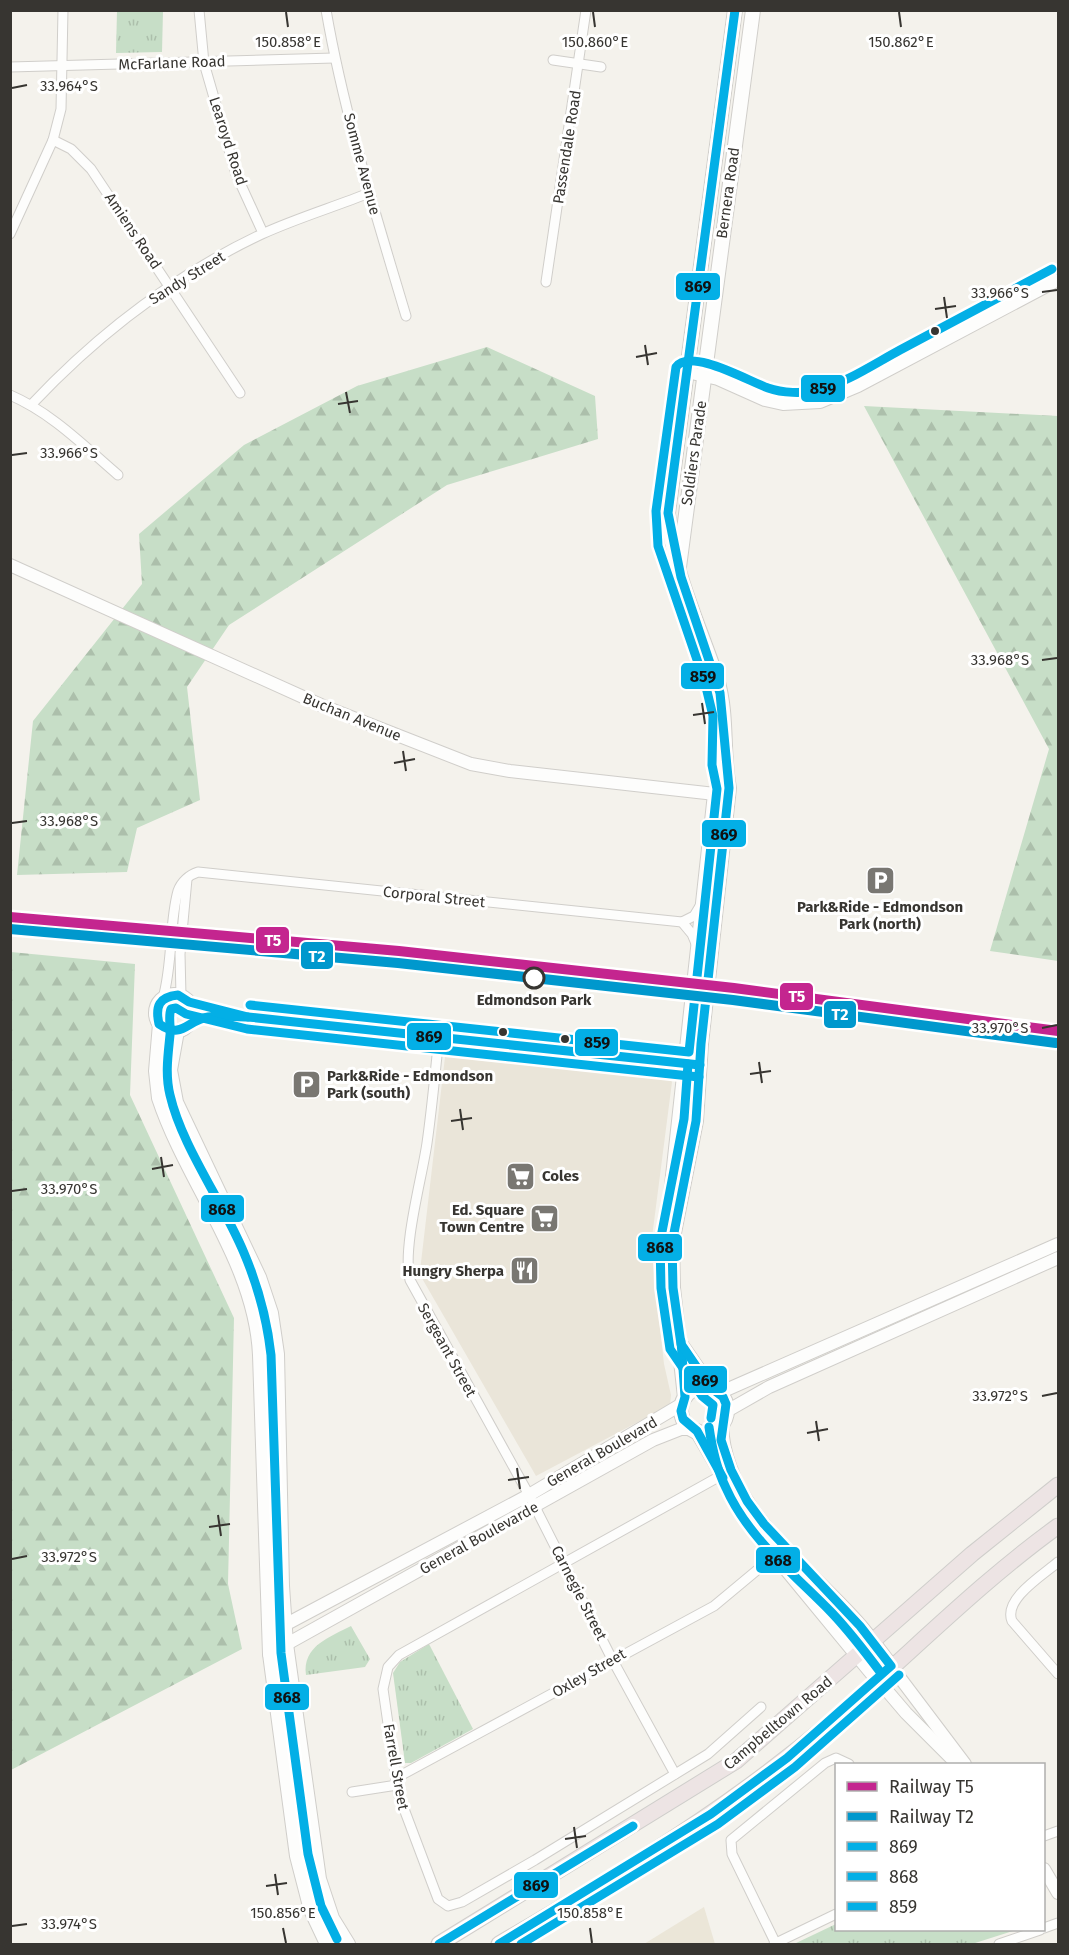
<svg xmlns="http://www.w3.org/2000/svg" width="1069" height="1955" viewBox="0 0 1069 1955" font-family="'Fira Sans',sans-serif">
<defs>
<pattern id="grass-tufts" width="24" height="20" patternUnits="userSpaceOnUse" patternTransform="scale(1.5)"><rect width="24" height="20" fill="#c7dec7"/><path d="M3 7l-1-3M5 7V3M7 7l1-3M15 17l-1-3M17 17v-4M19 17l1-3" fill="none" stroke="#acbfab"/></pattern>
<pattern id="forest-firs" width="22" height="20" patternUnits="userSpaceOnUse" patternTransform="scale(1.5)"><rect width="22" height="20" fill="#c7dec7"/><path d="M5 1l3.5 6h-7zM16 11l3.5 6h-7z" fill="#acbfab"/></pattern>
</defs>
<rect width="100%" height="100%" fill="#f4f2ec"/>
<!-- built -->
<path fill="#eae5d9" d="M458 1046 655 1069 669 1077 672 1082 651 1245 664 1364 671 1395 670 1405 536 1476 423 1280 420 1271 445 1057 450 1047Z"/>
<!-- education -->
<path fill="#ebe6d8" d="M704 1907 715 1944H644Z"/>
<!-- grass -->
<g fill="url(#grass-tufts)">
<path d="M117 11H163L162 52 116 53Z"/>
<path d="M351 1626 370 1659 365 1667 306 1675C302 1646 330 1637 351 1626Z"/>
<path d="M429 1644 473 1729 411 1763H405L393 1673 400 1662Z"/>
<path d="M836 1924V1930H1016L972 1944H794Z"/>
</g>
<!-- forest -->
<g fill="url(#forest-firs)">
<path d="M487 347 595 396 598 439 447 485 229 625 187 687 200 800 137 828 127 872 17 875 33 721 142 584 139 534 244 445 357 386Z"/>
<path d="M864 406 1058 416V961L990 951 1049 749Z"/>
<path d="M11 952 135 964 130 1095 234 1318 228 1584 242 1649 11 1770Z"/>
</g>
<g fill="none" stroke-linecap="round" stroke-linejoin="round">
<defs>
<g id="minor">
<path d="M199 10 204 63 236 174 263 233"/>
<path d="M326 10C344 114 376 215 406 316"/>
<path d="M553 60 601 67"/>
<path d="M10 67 334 58"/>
<path d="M53 140 71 149 91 169 240 393"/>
<path d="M10 234 53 140 61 109 63 10"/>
<path d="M546 282 586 10"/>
<path d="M10 395C52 413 84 446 118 475"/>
<path d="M32 404C98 334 175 275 262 234 297 218 334 207 369 193"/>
<path d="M682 922 692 934 697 946"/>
<path d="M181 996 180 954 187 879"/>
<path d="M163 998C173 963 169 923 178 891 181 882 189 875 198 872L682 922 694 916 700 906"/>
<path d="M189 1002 228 1012"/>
<path d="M189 1024 210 1016 248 1017 689 1064"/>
<path d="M439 1037C435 1073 432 1108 427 1143 422 1178 402 1248 410 1280L529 1495 612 1659 675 1774"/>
<path d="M722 1475 399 1655 388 1667 383 1689 398 1793 438 1899 448 1906 462 1902 535 1860 708 1754 761 1707"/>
<path d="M1058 1562C1043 1575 1003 1599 1012 1621L1058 1674"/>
<path d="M396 1778 714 1606 774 1556"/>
<path d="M352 1792 397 1785"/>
<path d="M1044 1836 1058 1831"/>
<path d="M1044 1928 1058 1923"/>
<path d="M774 1944 836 1914"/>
<path d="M776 1944 732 1854 731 1840 825 1763 836 1758 849 1764"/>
<path d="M999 1944 1040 1930"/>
</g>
<g id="tertiary">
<path d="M687 372 718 379 765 400 783 404 820 402 858 386 1058 280"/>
<path d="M10 565 323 706 471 764 510 771 715 794"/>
<circle cx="174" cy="1013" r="19"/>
<path d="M159 1024 155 1071 158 1098C186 1183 255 1263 259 1355L269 1654 296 1856 310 1910 326 1944"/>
<path d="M178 1031 171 1070 177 1102 260 1277 272 1313 278 1354 283 1586 287 1644 320 1879 333 1918 349 1944"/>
<path d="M719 1393 1058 1244"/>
<path d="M727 1411 769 1387 1058 1258"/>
<path d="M279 1628 529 1495 682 1404"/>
<path d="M269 1654 653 1440 681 1429H693"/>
<path d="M891 1666 965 1764"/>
<path d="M877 1679 906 1713 957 1764"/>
<path d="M1044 1869 1058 1893"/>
</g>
<g id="secondary">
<path d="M679 567 753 10"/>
<path d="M672 1243 696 1121 701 1044 729 788C722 752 728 716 717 679 699 624 672 571 668 513L735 10"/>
<path d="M682 1346 711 1388"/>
<circle cx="704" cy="1410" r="23"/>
<path d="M685 1397 673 1288 671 1194 715 794 724 766"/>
<path d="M721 1425C724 1511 809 1567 860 1626 871 1639 881 1653 891 1666"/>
<path d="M697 1431 756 1532 877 1679"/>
</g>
<g id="primary">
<path d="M439 1944 736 1761 972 1554 1058 1485"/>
<path d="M499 1944C597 1887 696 1829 785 1759 880 1686 961 1596 1058 1526"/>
</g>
</defs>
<!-- minor casing -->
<use href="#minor" stroke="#d0ceca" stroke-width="11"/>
<!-- tertiary casing -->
<use href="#tertiary" stroke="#d0ceca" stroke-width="14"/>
<!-- secondary casing -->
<use href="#secondary" stroke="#d0ceca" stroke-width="16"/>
<!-- primary casing -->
<use href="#primary" stroke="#cfcecb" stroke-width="17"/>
<!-- minor -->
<use href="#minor" stroke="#fdfdfc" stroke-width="9"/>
<!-- tertiary -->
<use href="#tertiary" stroke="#fdfdfc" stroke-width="12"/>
<!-- secondary -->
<use href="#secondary" stroke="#fdfdfc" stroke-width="14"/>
<!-- primary -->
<use href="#primary" stroke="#ede4e4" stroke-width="15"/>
<defs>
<g id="bus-1">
<path d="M178 995 189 1002 248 1017C235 1017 221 1015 208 1017 187 1020 183 1040 159 1024 155 1006 159 997 178 995Z"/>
<path d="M248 1017 700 1065"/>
<path d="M681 1341 685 1397 681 1411 683 1419 697 1431 723 1478"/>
<path d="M439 1944 633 1826"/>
<path d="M499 1944 711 1814 787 1758 891 1666 860 1626 764 1524 747 1501 731 1470 721 1440 726 1404 723 1397 711 1388 681 1344 673 1288 672 1243 696 1121 701 1044 729 788 720 693 681 577 668 513 735 10"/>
</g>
<g id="bus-2">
<path d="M688 1064 684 1119 660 1242 661 1288 670 1349 702 1396 713 1405 711 1418"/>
<path d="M709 1427C712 1448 716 1468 726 1488 748 1538 795 1575 832 1613 850 1632 866 1653 881 1673"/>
<path d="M337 1939 321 1906 308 1854 281 1653 271 1355C267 1319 258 1286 244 1253 223 1202 182 1147 170 1095 165 1075 168 1055 170 1035 171 1027 168 1016 171 1009L176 1008 186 1014 247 1029 699 1077"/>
<path d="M521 1944 718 1824 795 1767 899 1675"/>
</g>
<path id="bus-3" d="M250 1005 689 1052 717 789 712 765 713 716 705 683 658 546 656 511 676 367C690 347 750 382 768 388 782 393 803 394 818 390 846 383 874 364 900 350 951 323 1001 296 1052 269"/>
</defs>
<!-- bus-1 casing -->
<use href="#bus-1" stroke="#fff" stroke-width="14"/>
<!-- bus-2 casing -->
<use href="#bus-2" stroke="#fff" stroke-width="14"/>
<!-- bus-3 casing -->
<use href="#bus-3" stroke="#fff" stroke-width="14"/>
<!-- bus-1 -->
<use href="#bus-1" stroke="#03afe6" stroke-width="9"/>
<!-- bus-2 -->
<use href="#bus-2" stroke="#03afe6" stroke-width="9"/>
<!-- bus-3 -->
<use href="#bus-3" stroke="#03afe6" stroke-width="9"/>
<defs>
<path id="rail-1" d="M10 917 399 951 734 988 1058 1031"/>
<path id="rail-2" d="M10 929 398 963 733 1000 1056 1043"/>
</defs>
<!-- rail-1 casing -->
<use href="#rail-1" stroke="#fff" stroke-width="15"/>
<!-- rail-2 casing -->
<use href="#rail-2" stroke="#fff" stroke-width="15"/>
<!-- rail-1 -->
<use href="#rail-1" stroke="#c4258f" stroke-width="10"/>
<!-- rail-2 -->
<use href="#rail-2" stroke="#0098cd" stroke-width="10"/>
</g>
<!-- ticks -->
<path fill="none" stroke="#373531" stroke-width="2" d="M286 12 288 27M593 12 595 27M899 12 901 27M12 88 27 85M1042 292 1057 290M944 297 947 318M935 309 956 306M645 345 648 365M636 357 657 353M346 392 350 413M338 404 358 401M12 455 27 453M1042 660 1057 658M702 703 705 724M693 715 714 712M403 751 406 771M394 763 415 759M12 823 27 821M1042 1028 1057 1025M759 1062 762 1083M750 1074 771 1071M460 1109 463 1130M451 1121 472 1118M161 1157 164 1177M152 1169 173 1165M12 1191 27 1189M1042 1396 1057 1393M816 1421 819 1441M807 1433 828 1429M517 1468 520 1489M508 1480 529 1477M218 1515 221 1536M209 1527 230 1524M12 1559 27 1556M574 1827 577 1848M565 1839 586 1836M275 1874 278 1895M266 1886 287 1883M12 1926 27 1924M283 1928 286 1943M590 1928 592 1943"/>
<!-- icons -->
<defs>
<symbol id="parking-square" viewBox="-11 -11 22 22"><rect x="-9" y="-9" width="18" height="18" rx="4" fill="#797772" stroke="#fff"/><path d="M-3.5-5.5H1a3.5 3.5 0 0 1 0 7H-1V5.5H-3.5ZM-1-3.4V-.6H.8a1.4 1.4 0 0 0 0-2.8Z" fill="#fff"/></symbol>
<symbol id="supermarket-square" viewBox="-11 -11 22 22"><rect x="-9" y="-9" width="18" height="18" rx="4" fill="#797772" stroke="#fff"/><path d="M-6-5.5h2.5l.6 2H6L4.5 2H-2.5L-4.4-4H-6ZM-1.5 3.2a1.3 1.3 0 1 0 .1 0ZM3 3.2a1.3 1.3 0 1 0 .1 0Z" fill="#fff"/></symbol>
<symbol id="restaurant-square" viewBox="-11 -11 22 22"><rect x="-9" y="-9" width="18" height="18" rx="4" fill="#797772" stroke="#fff"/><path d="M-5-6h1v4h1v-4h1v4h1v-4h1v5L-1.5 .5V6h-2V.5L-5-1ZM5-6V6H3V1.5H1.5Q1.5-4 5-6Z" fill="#fff"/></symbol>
</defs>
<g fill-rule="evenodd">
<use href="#parking-square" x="864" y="864" width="33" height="33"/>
<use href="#parking-square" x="290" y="1068" width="33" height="33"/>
<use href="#supermarket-square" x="504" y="1160" width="33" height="33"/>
<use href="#supermarket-square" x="528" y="1202" width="33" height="33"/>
<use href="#restaurant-square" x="508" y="1254" width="33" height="33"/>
</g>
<!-- markers -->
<g fill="#373531" stroke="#fff" stroke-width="2">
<circle cx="935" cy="331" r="5"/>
<circle cx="503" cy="1032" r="5"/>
<circle cx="565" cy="1039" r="5"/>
</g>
<circle fill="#fff" stroke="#373531" stroke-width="3" cx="534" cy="978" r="10"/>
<g text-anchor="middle" stroke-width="6" stroke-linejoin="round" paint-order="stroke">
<!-- street labels -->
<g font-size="15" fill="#373531" stroke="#fff">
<text transform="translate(172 63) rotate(-2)" y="5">McFarlane Road</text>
<text transform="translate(228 141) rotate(72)" y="5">Learoyd Road</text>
<text transform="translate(567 147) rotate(-81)" y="5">Passendale Road</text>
<text transform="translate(362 164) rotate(75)" y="5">Somme Avenue</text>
<text transform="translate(728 193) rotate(-82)" y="5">Bernera Road</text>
<text transform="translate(133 231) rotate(56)" y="5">Amiens Road</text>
<text transform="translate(187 278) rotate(-32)" y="5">Sandy Street</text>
<text transform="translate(694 453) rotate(-82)" y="5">Soldiers Parade</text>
<text transform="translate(352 717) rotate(22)" y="5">Buchan Avenue</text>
<text transform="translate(434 897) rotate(6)" y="5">Corporal Street</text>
<text transform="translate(447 1350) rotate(61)" y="5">Sergeant Street</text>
<text transform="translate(602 1452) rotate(-30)" y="5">General Boulevard</text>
<text transform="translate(479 1538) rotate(-29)" y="5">General Boulevarde</text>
<text transform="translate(579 1593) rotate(63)" y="5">Carnegie Street</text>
<text transform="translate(589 1673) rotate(-30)" y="5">Oxley Street</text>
<text transform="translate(778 1723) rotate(-40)" y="5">Campbelltown Road</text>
<text transform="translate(396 1767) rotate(80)" y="5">Farrell Street</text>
</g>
<!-- poi labels -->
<g font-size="15" font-weight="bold" fill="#373531" stroke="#fff" text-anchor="start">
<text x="880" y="912" text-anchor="middle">Park&amp;Ride - Edmondson<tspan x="880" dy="17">Park (north)</tspan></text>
<text x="327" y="1081">Park&amp;Ride - Edmondson<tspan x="327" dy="17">Park (south)</tspan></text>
<text x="542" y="1181">Coles</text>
<text x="524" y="1215" text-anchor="end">Ed. Square<tspan x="524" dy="17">Town Centre</tspan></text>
<text x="504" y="1276" text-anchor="end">Hungry Sherpa</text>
</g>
<!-- stop labels -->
<g font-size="15" font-weight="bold" fill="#373531" stroke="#fff">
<text x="534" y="1005">Edmondson Park</text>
</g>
</g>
<g font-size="15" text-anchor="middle" fill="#373531" stroke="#fff" stroke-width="6" stroke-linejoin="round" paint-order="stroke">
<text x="901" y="47">150.862°E</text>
<text x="288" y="47">150.858°E</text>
<text x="595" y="47">150.860°E</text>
<text x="69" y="91">33.964°S</text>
<text x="1000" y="298">33.966°S</text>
<text x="69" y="458">33.966°S</text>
<text x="1000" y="665">33.968°S</text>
<text x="69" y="826">33.968°S</text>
<text x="1000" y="1033">33.970°S</text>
<text x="69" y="1194">33.970°S</text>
<text x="1000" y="1401">33.972°S</text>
<text x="69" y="1562">33.972°S</text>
<text x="283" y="1918">150.856°E</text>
<text x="590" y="1918">150.858°E</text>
<text x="69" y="1929">33.974°S</text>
</g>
<g stroke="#fff" stroke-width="2">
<rect x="675" y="272" width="46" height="29" rx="6" fill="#03afe6"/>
<rect x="800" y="374" width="46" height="29" rx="6" fill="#03afe6"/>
<rect x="680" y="662" width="45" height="28" rx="6" fill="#03afe6"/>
<rect x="701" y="819" width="46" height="29" rx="6" fill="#03afe6"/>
<rect x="255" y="926" width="35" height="28" rx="6" fill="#c4258f"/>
<rect x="300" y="941" width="34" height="29" rx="6" fill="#0098cd"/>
<rect x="779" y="982" width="35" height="29" rx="6" fill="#c4258f"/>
<rect x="823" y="1000" width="34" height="29" rx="6" fill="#0098cd"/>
<rect x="406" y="1022" width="46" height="29" rx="6" fill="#03afe6"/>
<rect x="574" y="1028" width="45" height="29" rx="6" fill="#03afe6"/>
<rect x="200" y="1194" width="45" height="29" rx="6" fill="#03afe6"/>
<rect x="637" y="1233" width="46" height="29" rx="6" fill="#03afe6"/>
<rect x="683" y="1365" width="45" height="29" rx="6" fill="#03afe6"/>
<rect x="755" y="1546" width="46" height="28" rx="6" fill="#03afe6"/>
<rect x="264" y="1683" width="46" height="28" rx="6" fill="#03afe6"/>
<rect x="513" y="1871" width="46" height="28" rx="6" fill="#03afe6"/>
</g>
<g font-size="16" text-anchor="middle" font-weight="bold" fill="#fff">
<text x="273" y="946">T5</text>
<text x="317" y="962">T2</text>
<text x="797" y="1002">T5</text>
<text x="840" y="1020">T2</text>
</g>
<g font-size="16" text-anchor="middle" font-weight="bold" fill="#111">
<text x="698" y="292">869</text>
<text x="823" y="394">859</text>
<text x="703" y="682">859</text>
<text x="724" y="840">869</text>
<text x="429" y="1042">869</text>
<text x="597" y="1048">859</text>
<text x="222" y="1215">868</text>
<text x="660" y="1253">868</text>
<text x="705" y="1386">869</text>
<text x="778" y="1566">868</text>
<text x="287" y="1703">868</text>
<text x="536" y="1891">869</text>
</g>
<!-- border -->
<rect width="1069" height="1955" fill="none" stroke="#373531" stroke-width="24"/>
<!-- legend -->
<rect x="835" y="1763" width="210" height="168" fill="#ffffff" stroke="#afaead" stroke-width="1.5"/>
<rect x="847" y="1782" width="30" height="9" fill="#c4258f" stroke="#afaead" stroke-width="1.5"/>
<text x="889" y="1793" font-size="18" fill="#373531">Railway T5</text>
<rect x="847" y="1812" width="30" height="9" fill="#0098cd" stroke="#afaead" stroke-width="1.5"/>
<text x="889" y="1823" font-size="18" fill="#373531">Railway T2</text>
<rect x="847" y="1842" width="30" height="9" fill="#03afe6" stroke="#afaead" stroke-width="1.5"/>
<text x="889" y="1853" font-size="18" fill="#373531">869</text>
<rect x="847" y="1872" width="30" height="9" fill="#03afe6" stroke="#afaead" stroke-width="1.5"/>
<text x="889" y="1883" font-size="18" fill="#373531">868</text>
<rect x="847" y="1902" width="30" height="9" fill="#03afe6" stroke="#afaead" stroke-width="1.5"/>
<text x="889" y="1913" font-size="18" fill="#373531">859</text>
</svg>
